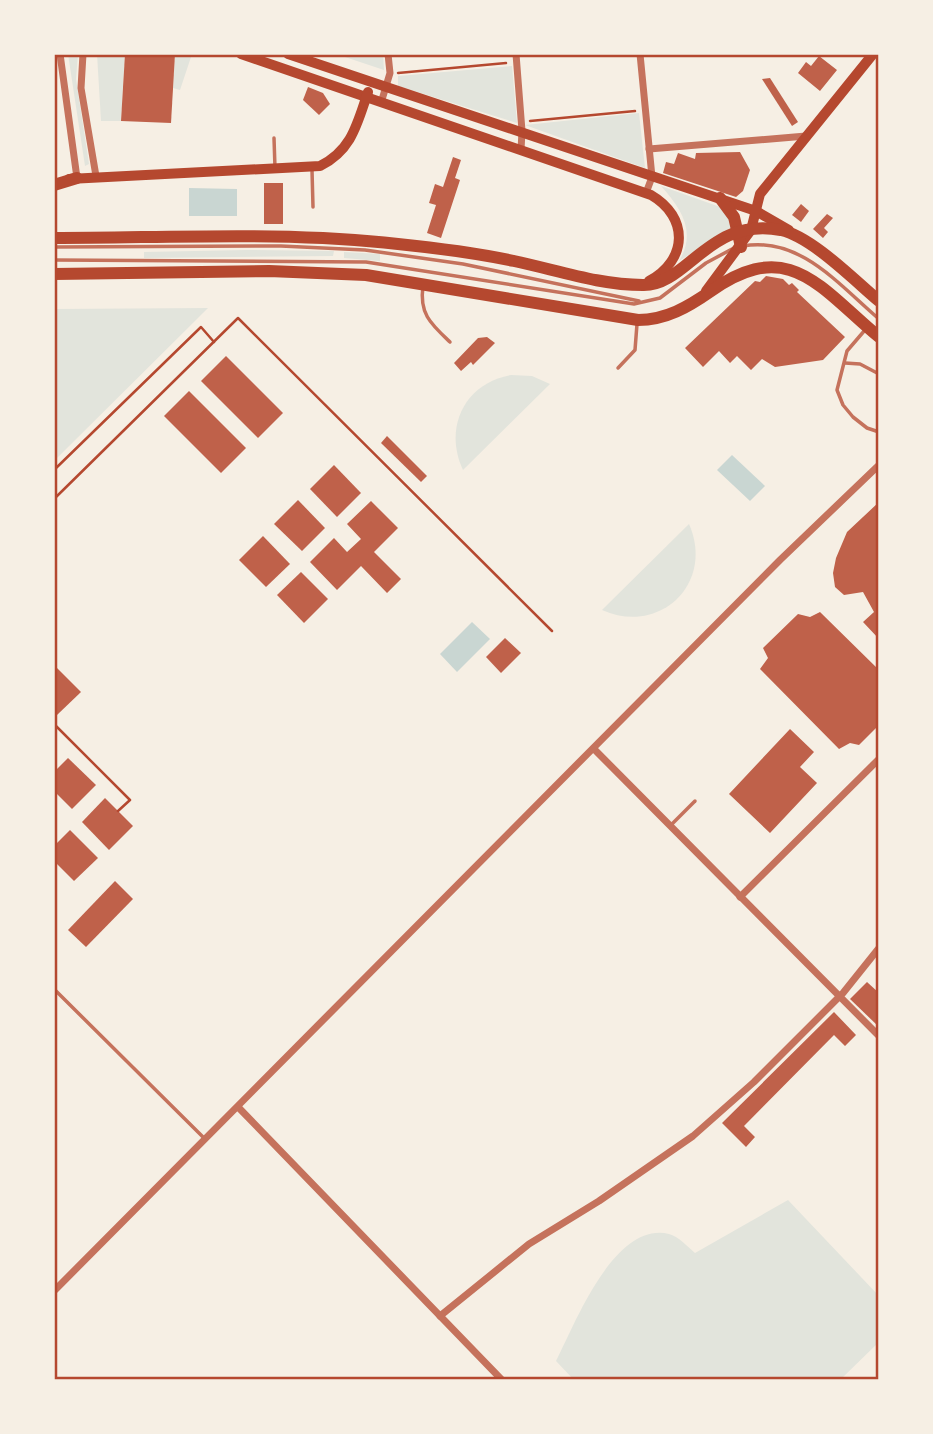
<svg xmlns="http://www.w3.org/2000/svg" width="933" height="1434" viewBox="0 0 933 1434" font-family="Lora,serif">
<rect width="100%" height="100%" fill="#f6efe4"/>
<!-- green -->
<g fill="#e2e4dc">
<path d="M68 54H78L76 79 89 164 85 166Z"/>
<path d="M97 54H125L121 121H101Z"/>
<path d="M175 54H192L180 90 173 88Z"/>
<path d="M336 54H383L384 70Z"/>
<path d="M512 66 517 123 398 86V76Z"/>
<path d="M639 113 645 168 525 125Z"/>
<path d="M661 186 723 208 733 227 679 261C697 232 681 208 661 186Z"/>
<path d="M246 250 334 251 333 256 144 258V252Z"/>
<path d="M344 252 380 254V261L344 258Z"/>
<path d="M208 308 54 461V309Z"/>
<path d="M511 375 532 376 550 384 463 470C443 427 465 383 511 375Z"/>
<path d="M689 524C715 583 660 636 602 610Z"/>
<path d="M788 1200 879 1296V1342L840 1380H574L556 1361C575 1324 614 1221 669 1234 678 1236 688 1247 695 1253Z"/>
</g>
<!-- water -->
<g fill="#c9d6d2">
<path d="M189 188 237 189V216H189Z"/>
<path d="M732 455 765 486 750 501 717 470Z"/>
<path d="M472 622 490 639 457 672 440 654Z"/>
</g>
<!-- building -->
<g fill="#bf614a">
<path d="M125 54H175L171 123 121 121Z"/>
<path d="M819 56 837 70 820 91 798 73 806 62 811 66Z"/>
<path d="M770 78 798 122 792 126 762 79Z"/>
<path d="M308 87 323 93 330 104 319 115 303 100Z"/>
<path d="M740 152 750 170 743 191 736 197 663 173 666 162 674 164 678 153 695 159 696 153Z"/>
<path d="M453 157 461 160 455 178 460 180 441 238 427 233 436 205 429 203 435 184 443 187Z"/>
<rect x="264" y="183" width="19" height="41"/>
<path d="M801 204 809 211 801 222 792 215Z"/>
<path d="M827 214 833 218 824 228 828 232 823 238 813 229Z"/>
<path d="M766 276 783 279 789 285 792 283 799 290 797 292 845 337 823 360 775 367 762 359 751 370 737 356 730 363 719 351 703 367 685 348 755 281 760 282Z"/>
<path d="M487 337 495 343 473 365 471 362 461 371 454 363 478 338Z"/>
<path d="M226 356 283 413 258 438 201 381Z"/>
<path d="M189 391 246 448 221 473 164 416Z"/>
<path d="M387 436 427 476 421 482 381 443Z"/>
<path d="M334 465 361 493 337 517 310 489Z"/>
<path d="M298 500 325 528 302 551 274 524Z"/>
<path d="M371 501 398 528 374 552 401 579 387 593 361 566 337 590 310 562 334 538 347 552 361 539 347 524Z"/>
<path d="M879 502V639L863 622 874 612 863 592 844 595 835 587 833 573 836 558 847 532Z"/>
<path d="M263 536 290 564 266 587 239 560Z"/>
<path d="M301 572 328 599 304 623 277 595Z"/>
<path d="M820 612 879 670V725L859 745 850 743 839 749 760 669 768 658 763 648 798 614 810 617Z"/>
<path d="M505 638 521 653 501 673 486 657Z"/>
<path d="M54 665 81 692 57 715 54 713Z"/>
<path d="M790 729 814 752 800 767 817 783 770 833 729 794Z"/>
<path d="M68 758 96 785 72 809 54 791V772Z"/>
<path d="M105 798 133 826 109 850 82 822Z"/>
<path d="M70 830 98 858 74 881 54 861V846Z"/>
<path d="M115 881 133 899 86 947 68 930Z"/>
<path d="M867 982 879 993V1027L850 999Z"/>
<path d="M834 1012 856 1035 845 1046 834 1035 744 1126 755 1137 746 1147 722 1123Z"/>
</g>
<g fill="none" stroke-linecap="round" stroke-linejoin="round">
<!-- path -->
<g stroke="#b5482f" stroke-width="2.5">
<path d="M398 73 506 63"/>
<path d="M530 121 635 111"/>
<path d="M54 470 201 327 214 342"/>
<path d="M54 499 238 318 552 631"/>
<path d="M54 724 130 800 118 811"/>
<path d="M54 875V876"/>
</g>
<!-- service -->
<g stroke="#c5725c" stroke-width="3.5">
<path d="M274 138 275 168"/>
<path d="M312 170 313 207"/>
<path d="M743 246C800 236 839 285 879 319"/>
<path d="M54 247 281 246 365 250 463 264 639 301"/>
<path d="M54 260 366 262 634 304 660 298 706 263 732 249"/>
<path d="M423 286C419 314 431 324 450 342"/>
<path d="M865 330 847 351 837 390 843 405 853 417 867 428 879 432"/>
<path d="M845 363 860 364 879 374"/>
<path d="M618 368 635 350 637 324"/>
<path d="M671 825 695 801"/>
<path d="M54 989 204 1138"/>
</g>
<!-- minor -->
<g stroke="#c5725c" stroke-width="7">
<path d="M60 54 77 178"/>
<path d="M83 54 81 88 96 176"/>
<path d="M516 54 522 131 521 150"/>
<path d="M640 54 652 177 646 193"/>
<path d="M381 103 390 73 388 54"/>
<path d="M649 149 806 136"/>
<path d="M594 749 879 1036"/>
<path d="M740 897 879 759"/>
<path d="M239 1108 502 1380"/>
<path d="M54 1291 780 560 879 465"/>
<path d="M440 1316 529 1244 599 1201 693 1136 754 1082 843 993 879 948"/>
</g>
<!-- secondary -->
<g stroke="#b5482f" stroke-width="10">
<path d="M241 54 651 195C689 217 688 260 649 281"/>
<path d="M288 54 756 211 789 230"/>
<path d="M69 179 320 166C352 150 357 124 368 92"/>
<path d="M706 291 751 230 760 194 873 54"/>
</g>
<!-- primary -->
<g stroke="#b5482f" stroke-width="12">
<path d="M54 185 77 178"/>
<path d="M720 198 734 217 741 247"/>
<path d="M54 238C166 238 288 231 398 244 437 248 476 253 514 261 557 270 599 285 643 285 687 286 709 216 781 230 812 237 854 280 879 301"/>
<path d="M54 274 269 271 366 275 638 320C666 320 688 307 711 291 789 236 819 287 879 337"/>
</g>
</g>
<!-- border -->
<rect width="933" height="1434" fill="none" stroke="#f6efe4" stroke-width="112"/>
<rect x="56" y="56" width="821" height="1322" fill="none" stroke="#b5482f" stroke-width="2.5"/>
</svg>
